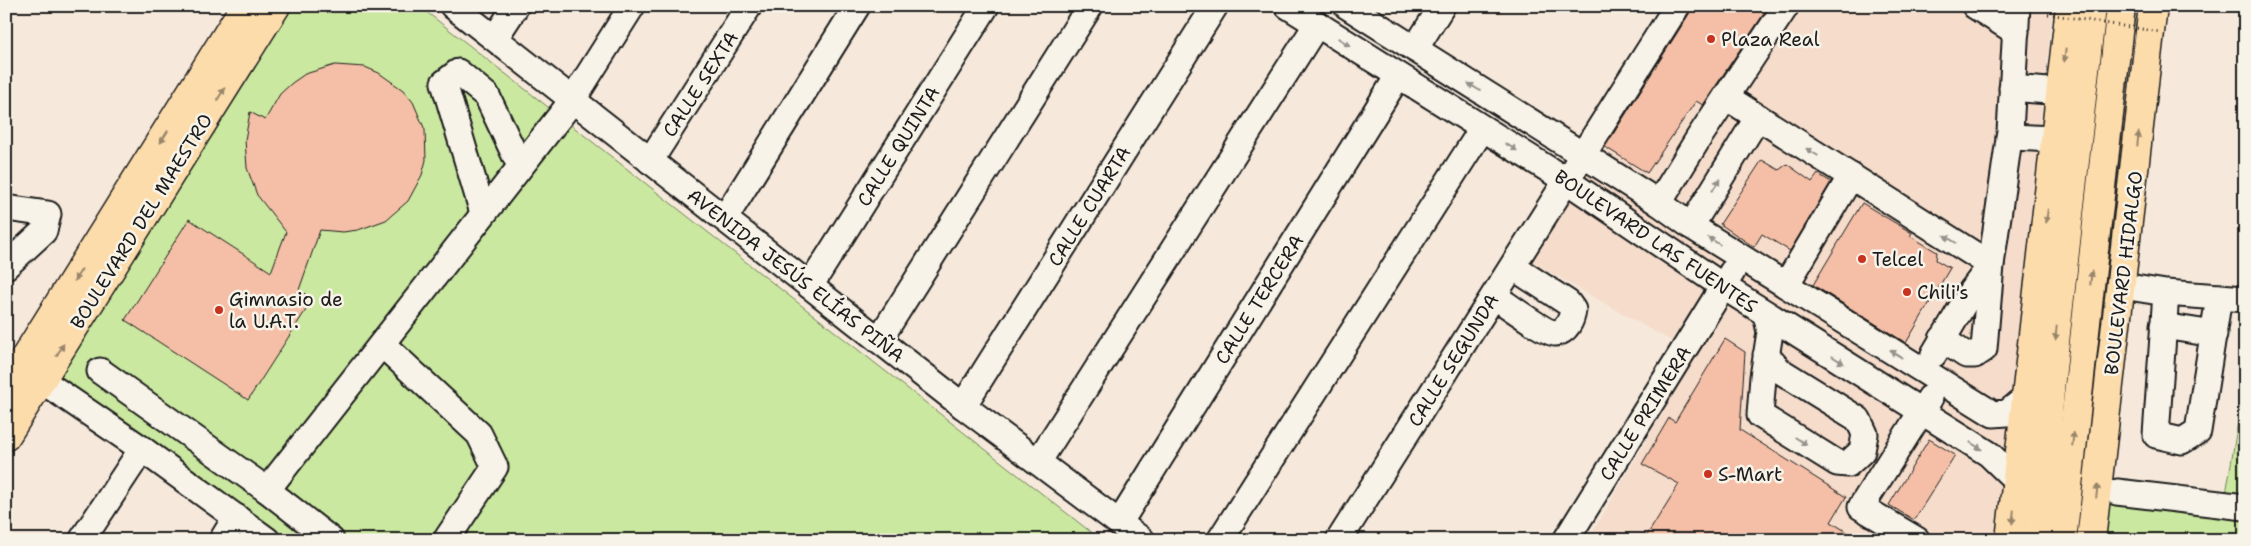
<svg xmlns="http://www.w3.org/2000/svg" width="2251" height="546" viewBox="0 0 2251 546" font-family="'Shantell Sans',sans-serif">
<rect width="100%" height="100%" fill="#f6e9db"/>
<filter id="ink" filterUnits="userSpaceOnUse"><feTurbulence type="fractalNoise" baseFrequency=".02" numOctaves="2"/><feDisplacementMap in="SourceGraphic" scale="10" xChannelSelector="R" yChannelSelector="G"/><feConvolveMatrix kernelMatrix="1 2 1 2 8 2 1 2 1" color-interpolation-filters="sRGB"/></filter>
<g filter="url(#ink)">
<!-- built -->
<path fill="#f5dccb" d="M1667 6H2053L1996 540H1588L1696 355 1528 260Z"/>
<!-- green -->
<g fill="#cae89f" stroke="#73825e">
<path d="M282 6H419L1101 540H268L49 380Z"/>
<path d="M2245 379V540H2105L2111 485 2225 500Z"/>
</g>
<!-- building -->
<g fill="#f4bfa6" stroke="#1c1c1c">
<path d="M1691 6H1769L1703 105 1696 101 1647 173 1605 147 1689 14Z"/>
<path d="M335 65 365 67 379 73 403 90 413 102 425 130 426 160 422 175 408 201 386 220 358 230 343 232 320 230 299 290 313 299 248 400 125 320 189 219 271 272 286 232 257 195 247 168 245 140 250 112 265 120 280 94 292 83 305 74Z"/>
<path d="M1762 160 1779 170 1787 164 1812 182 1818 174 1831 182 1790 251 1762 234 1754 247 1720 224Z"/>
<path d="M1862 203 1912 233 1910 236 1937 252 1936 260 1950 268 1906 343 1813 285Z"/>
<path d="M1725 339 1745 352 1740 430 1846 497 1831 522 1860 540H1644L1679 484 1642 464 1669 418 1675 422Z"/>
<path d="M1929 439 1955 455 1914 520 1889 505Z"/>
</g>
<g fill="none" stroke-linecap="round" stroke-linejoin="round">
<defs>
<g id="minor">
<path d="M453 6 963 406 1142 540"/>
<path d="M1288 6 1567 181 1724 287 1989 454 2018 482"/>
<path d="M1347 6 1659 203 1691 226 1993 414 2007 413 2027 397"/>
<path d="M1975 6 2016 32"/>
<path d="M495 38 516 6"/>
<path d="M1415 49 1442 6"/>
<path d="M2012 88 2060 92"/>
<path d="M1726 97 1991 265 1984 349 1975 355H1966L1942 339"/>
<path d="M2009 137 2055 139"/>
<path d="M650 161 749 6"/>
<path d="M1659 203 1698 139 1786 6"/>
<path d="M6 208 48 214 44 231 6 266"/>
<path d="M483 213 444 83 458 72 487 96 520 166"/>
<path d="M725 218 857 6"/>
<path d="M1691 226 1758 117"/>
<path d="M1786 285 1851 176"/>
<path d="M810 286 986 6"/>
<path d="M2122 286 2166 293 2219 297 2198 431 2182 441 2156 435 2166 293"/>
<path d="M1494 296C1505 303 1545 333 1555 333 1567 332 1572 319 1573 310L1568 303 1513 267"/>
<path d="M2219 297 2245 299"/>
<path d="M2163 326 2214 334"/>
<path d="M879 340 1090 6"/>
<path d="M382 344 479 434 495 467 446 540"/>
<path d="M1934 354 1972 290 1991 265 2010 132 2017 6"/>
<path d="M1766 355 1779 370 1858 419 1865 434 1862 451 1848 464 1837 463 1760 415 1763 377 1770 332 1766 314"/>
<path d="M100 371 267 490 331 540"/>
<path d="M41 380 142 449 267 540"/>
<path d="M963 406 1215 6"/>
<path d="M1038 462 1317 24"/>
<path d="M267 490 572 101 632 6"/>
<path d="M2117 492 2245 507"/>
<path d="M1120 522 1398 76"/>
<path d="M82 540 142 449"/>
<path d="M222 540 236 517"/>
<path d="M1220 540 1482 129"/>
<path d="M1339 540 1677 6"/>
<path d="M1566 540 1732 272"/>
<path d="M1917 540 1861 507 1930 398"/>
</g>
<g id="major">
<path d="M6 388 245 6"/>
<path d="M6 436 276 6"/>
<path d="M2010 540 2070 6"/>
<path d="M2038 540 2051 378 2092 6"/>
<path d="M2062 540 2121 6"/>
<path d="M2091 540 2153 6"/>
</g>
</defs>
<!-- minor casing -->
<use href="#minor" stroke="#1c1c1c" stroke-width="29"/>
<!-- major casing -->
<use href="#major" stroke="#1c1c1c" stroke-width="31"/>
<!-- minor -->
<use href="#minor" stroke="#f7f3e8" stroke-width="25"/>
<!-- major -->
<use href="#major" stroke="#fddcac" stroke-width="28"/>
<!-- path-bridge -->
<path stroke="#1c1c1c" stroke-width="3" stroke-dasharray="1 4" stroke-linecap="butt" d="M2048 14 2160 32"/>
</g>
<!-- one-way arrows -->
<defs><path id="oneway-solid" d="M-6-.8H1V-3.2L6.5 0L1 3.2V.8H-6Z" transform="scale(1.25)"/></defs>
<g fill="#94928c">
<use href="#oneway-solid" transform="translate(1344 42) rotate(33)"/>
<use href="#oneway-solid" transform="translate(1474 87) rotate(-148)"/>
<use href="#oneway-solid" transform="translate(1511 147) rotate(31)"/>
<use href="#oneway-solid" transform="translate(1812 152) rotate(-148)"/>
<use href="#oneway-solid" transform="translate(1716 185) rotate(-58)"/>
<use href="#oneway-solid" transform="translate(1950 239) rotate(-148)"/>
<use href="#oneway-solid" transform="translate(1714 241) rotate(-148)"/>
<use href="#oneway-solid" transform="translate(1896 354) rotate(-148)"/>
<use href="#oneway-solid" transform="translate(1838 360) rotate(32)"/>
<use href="#oneway-solid" transform="translate(1801 441) rotate(32)"/>
<use href="#oneway-solid" transform="translate(1976 446) rotate(32)"/>
</g>
<g fill="#98866b">
<use href="#oneway-solid" transform="translate(2065 55) rotate(96)"/>
<use href="#oneway-solid" transform="translate(221 94) rotate(-58)"/>
<use href="#oneway-solid" transform="translate(164 137) rotate(122)"/>
<use href="#oneway-solid" transform="translate(2138 139) rotate(-84)"/>
<use href="#oneway-solid" transform="translate(2047 216) rotate(97)"/>
<use href="#oneway-solid" transform="translate(78 275) rotate(122)"/>
<use href="#oneway-solid" transform="translate(2091 278) rotate(-84)"/>
<use href="#oneway-solid" transform="translate(2056 333) rotate(96)"/>
<use href="#oneway-solid" transform="translate(60 350) rotate(-58)"/>
<use href="#oneway-solid" transform="translate(2073 439) rotate(-84)"/>
<use href="#oneway-solid" transform="translate(2097 491) rotate(-83)"/>
<use href="#oneway-solid" transform="translate(2013 517) rotate(97)"/>
</g>
</g>
<!-- markers -->
<g fill="#c8321e" stroke="#f7f3e8" stroke-width="2">
<circle cx="1711" cy="39" r="5"/>
<circle cx="1862" cy="259" r="5"/>
<circle cx="1907" cy="292" r="5"/>
<circle cx="219" cy="310" r="5"/>
<circle cx="1708" cy="474" r="5"/>
</g>
<g text-anchor="middle" stroke-width="5" stroke-linejoin="round" paint-order="stroke">
<!-- poi labels -->
<g font-size="19" fill="#1c1c1c" stroke="#f7f3e8" text-anchor="start">
<text x="1721" y="46">Plaza Real</text>
<text x="1872" y="266">Telcel</text>
<text x="1917" y="299">Chili's</text>
<text x="229" y="306">Gimnasio de<tspan x="229" dy="22">la U.A.T.</tspan></text>
<text x="1718" y="481">S-Mart</text>
</g>
<!-- street labels -->
<g font-size="19" fill="#1c1c1c" stroke="#f7f3e8">
<text transform="translate(700 84) rotate(-57)" y="7">CALLE SEXTA</text>
<text transform="translate(898 146) rotate(-58)" y="7">CALLE QUINTA</text>
<text transform="translate(1089 206) rotate(-58)" y="7">CALLE CUARTA</text>
<text transform="translate(141 221) rotate(-58)" y="7">BOULEVARD DEL MAESTRO</text>
<text transform="translate(1656 241) rotate(34)" y="7">BOULEVARD LAS FUENTES</text>
<text transform="translate(2123 273) rotate(-83)" y="7">BOULEVARD HIDALGO</text>
<text transform="translate(796 275) rotate(38)" y="7">AVENIDA JESÚS ELÍAS PIÑA</text>
<text transform="translate(1259 299) rotate(-58)" y="7">CALLE TERCERA</text>
<text transform="translate(1453 360) rotate(-58)" y="7">CALLE SEGUNDA</text>
<text transform="translate(1645 413) rotate(-58)" y="7">CALLE PRIMERA</text>
</g>
</g>
<!-- margin -->
<rect width="2251" height="546" fill="none" stroke="#f7f3e8" stroke-width="25"/>
<rect x="12" y="12" width="2226" height="521" fill="none" stroke="#1c1c1c" stroke-width="2" filter="url(#ink)"/>
</svg>
